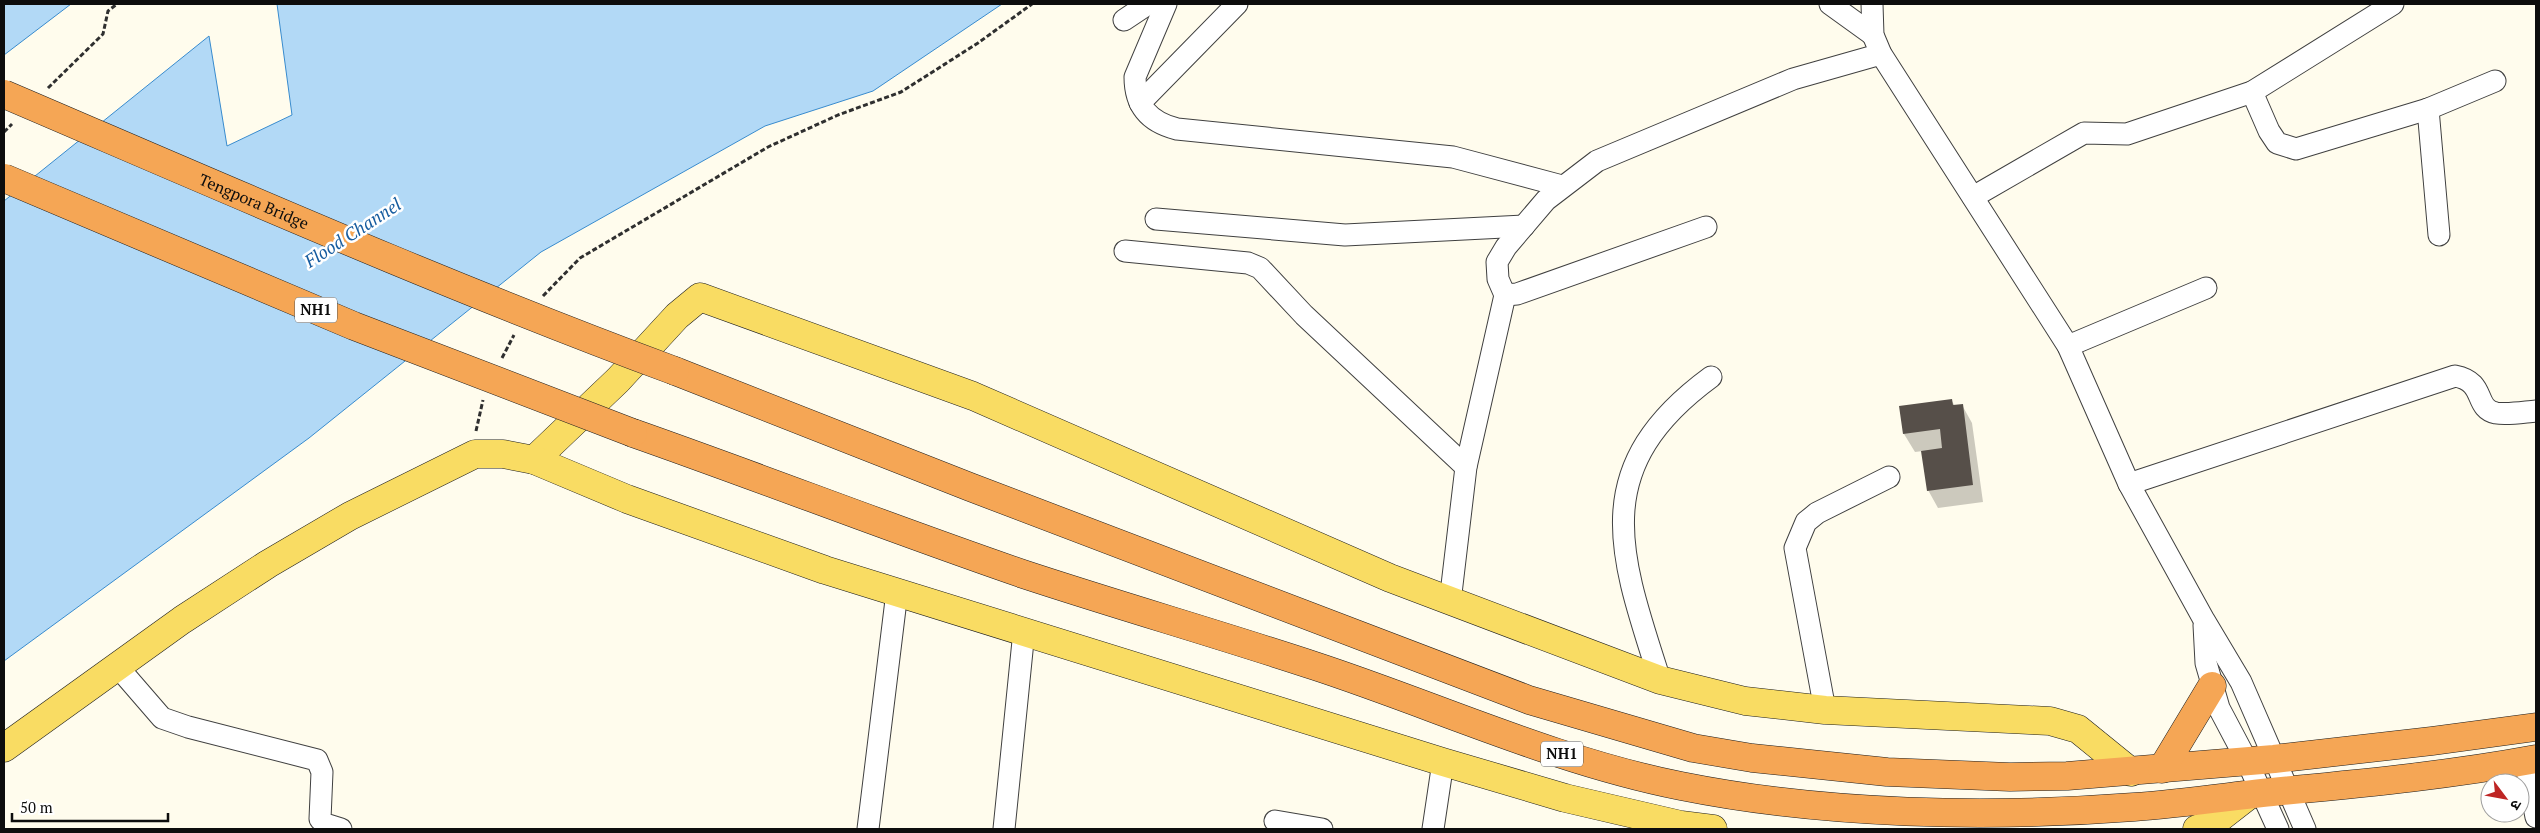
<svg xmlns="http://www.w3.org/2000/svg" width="2540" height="833" viewBox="0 0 2540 833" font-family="'PT Serif','Noto Sans Devanagari',serif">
<rect width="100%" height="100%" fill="#fffced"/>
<!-- water -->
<g fill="#b2d9f6" stroke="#388bce">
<path d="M4 4H71L4 55Z"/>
<path d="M277 4H1002L873 91 765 126 541 252 309 438 4 661V201L209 36 227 146 292 115Z"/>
</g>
<!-- shadow -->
<path fill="#0003" d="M1951 400 1955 406 1962 405 1972 423 1983 502 1938 508 1928 490 1923 451 1915 452 1904 434 1901 407Z"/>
<!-- building -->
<path fill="#564f49" d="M1952 399 1953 405 1963 404 1973 485 1927 491 1921 451 1942 448 1940 429 1903 434 1899 406Z"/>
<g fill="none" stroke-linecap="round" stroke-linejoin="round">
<defs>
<g id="minor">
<path d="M1166 4 1135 77C1135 106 1149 122 1177 129L1453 157 1562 186"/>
<path d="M1830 4 1873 35"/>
<path d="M1872 4 1873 35 1881 54 2068 346 2129 484 2204 620 2241 682 2305 829"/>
<path d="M1124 20 1148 4"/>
<path d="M2252 92 2269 131 2277 143 2296 149 2428 109 2495 81"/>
<path d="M1140 103 1237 4"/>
<path d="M2428 109 2439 235"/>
<path d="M1973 197 2084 133 2127 134 2252 92 2393 4"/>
<path d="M1156 219 1345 235 1524 226"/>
<path d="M1706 227 1517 294 1505 295 1498 279 1497 262 1506 247 1546 200 1597 161 1793 79 1881 54"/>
<path d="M1125 251 1248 263 1260 268 1304 315 1466 467"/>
<path d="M2068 346 2206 288"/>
<path d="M2129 484 2455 376C2487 382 2473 408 2496 413 2508 415 2524 412 2536 411"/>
<path d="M1450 602 1466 467 1505 295"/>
<path d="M2204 625 2206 663 2219 708 2247 761 2278 829"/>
<path d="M117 666 162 718 188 727 317 760 322 772 320 819 325 824 341 829"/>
<path d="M1660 680C1619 553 1587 468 1711 377"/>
<path d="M1825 710 1795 548 1806 522 1817 513 1889 477"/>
<path d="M2525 761 2536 817"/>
<path d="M1275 821 1322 829"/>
<path d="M868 829 897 592"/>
<path d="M1004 829 1024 631"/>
<path d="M1433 829 1443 762"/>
</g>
<g id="major">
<path d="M534 460 618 380 677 316 700 297 973 396 1390 578 1660 680 1745 701 1825 710 2050 721 2078 729 2131 772"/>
<path d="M4 748 182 620 268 564 350 516 475 454H503L534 460 627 499 825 570 1443 762 1565 798 1681 825 1713 829"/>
<path d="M2197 829 2213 823 2249 795"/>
</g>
<g id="highway">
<path d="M675 371 970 487 1529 700 1693 748 1752 758 1887 772 2010 777 2067 776 2274 759 2432 741 2536 727"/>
<path d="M633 433C764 479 892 529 1023 574 1120 606 1218 634 1315 666 1437 706 1555 761 1681 786 1825 815 1988 818 2134 807 2177 804 2219 798 2262 793 2354 784 2445 776 2536 759"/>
<path d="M2162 769 2212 686"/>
</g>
</defs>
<!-- minor casing -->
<use href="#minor" stroke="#404040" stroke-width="23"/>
<!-- major casing -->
<use href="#major" stroke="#1e1e1e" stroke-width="29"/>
<!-- highway casing -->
<use href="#highway" stroke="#1e1e1e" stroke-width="29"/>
<!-- path -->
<g stroke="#2f2f2f" stroke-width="3" stroke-dasharray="5 2.5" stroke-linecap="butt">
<path d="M48 88 103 34 108 11 117 4"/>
<path d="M4 132 12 124"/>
<path d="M543 296 580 258 768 147 838 115 901 92 978 43 1032 4"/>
<path d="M502 358 514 335"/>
<path d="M476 431 483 400"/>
</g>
<!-- minor -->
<use href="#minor" stroke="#fff" stroke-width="21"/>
<!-- major -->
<use href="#major" stroke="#f9dc63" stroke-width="28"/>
<!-- highway -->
<use href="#highway" stroke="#f5a655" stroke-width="28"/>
<defs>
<g id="highway-bridge">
<path id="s1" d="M4 94C226 189 448 287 675 371"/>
<path d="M4 178 354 326 633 433"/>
</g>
</defs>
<!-- highway-bridge casing -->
<use href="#highway-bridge" stroke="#1e1e1e" stroke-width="29" stroke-linecap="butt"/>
<!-- highway-bridge -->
<use href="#highway-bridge" stroke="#f5a655" stroke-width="28"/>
</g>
<g text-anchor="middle" stroke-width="5" stroke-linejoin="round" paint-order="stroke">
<!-- shield labels -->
<g fill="#fff" stroke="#565656" stroke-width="1">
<rect x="295" y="297.5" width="42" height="25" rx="4"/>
<rect x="1541" y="741.5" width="42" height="25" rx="4"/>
</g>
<g font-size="15" font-weight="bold" fill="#0d0d0d">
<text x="316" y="315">NH1</text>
<text x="1562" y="759">NH1</text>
</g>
<!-- street labels -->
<g font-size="16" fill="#0d0d0d" stroke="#fff">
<text dy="6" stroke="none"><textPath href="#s1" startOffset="272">Tengpora Bridge</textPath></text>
</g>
<!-- water labels -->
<g font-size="18" font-style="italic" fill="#165c9f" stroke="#fff">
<text transform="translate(353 233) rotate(-33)" y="6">Flood Channel</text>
</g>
</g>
<!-- border -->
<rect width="2540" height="833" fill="none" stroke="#0d0d0d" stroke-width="10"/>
<!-- north arrow -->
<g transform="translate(2505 798) rotate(122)"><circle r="24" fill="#ffffff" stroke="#9e9e9e"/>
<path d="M0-4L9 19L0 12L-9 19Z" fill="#be2524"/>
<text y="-8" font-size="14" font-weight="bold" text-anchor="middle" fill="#0d0d0d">उ</text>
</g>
<!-- scale -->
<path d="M12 813v8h156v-8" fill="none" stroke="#0d0d0d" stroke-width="2.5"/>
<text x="20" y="813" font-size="15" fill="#0d0d0d" stroke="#ffffff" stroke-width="4" paint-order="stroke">50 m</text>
</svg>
